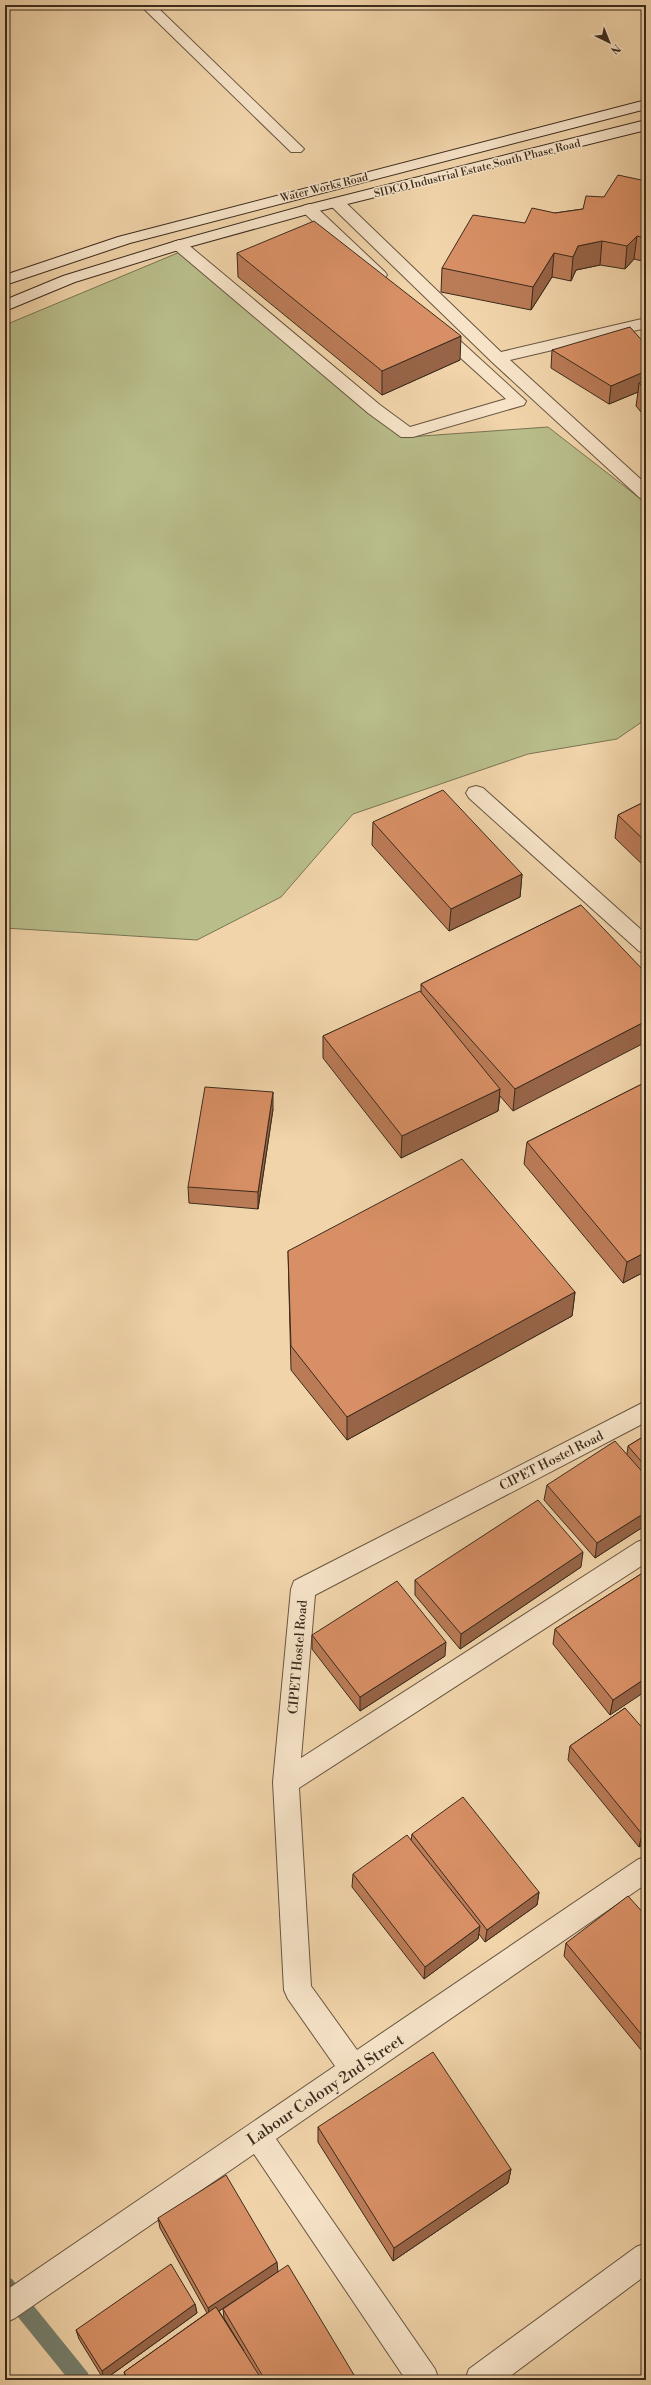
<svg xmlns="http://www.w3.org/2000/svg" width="651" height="2385" viewBox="0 0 651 2385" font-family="'Libre Bodoni',serif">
<rect width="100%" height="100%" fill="#f1d4aa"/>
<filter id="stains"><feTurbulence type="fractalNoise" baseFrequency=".005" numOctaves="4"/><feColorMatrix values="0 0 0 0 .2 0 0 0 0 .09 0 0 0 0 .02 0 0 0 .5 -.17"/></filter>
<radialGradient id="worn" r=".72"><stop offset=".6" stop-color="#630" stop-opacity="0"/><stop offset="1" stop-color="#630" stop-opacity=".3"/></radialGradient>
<!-- green -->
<path fill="#b8bd8a" stroke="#7a7454" d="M180 252 408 437 548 427 646 503V719L617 739 528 754 353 814 281 897 197 940 5 928V325Z"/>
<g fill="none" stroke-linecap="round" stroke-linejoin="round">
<!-- stream -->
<path fill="#75806f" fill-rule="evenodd" d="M5 2277 12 2279 88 2373 90 2380H69L5 2301Z"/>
<defs>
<g id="lane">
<path d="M140 5H155L301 146 304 149 301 152H291Z"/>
<path d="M337 198 343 200 501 352 646 318V328L510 360 646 484V500L640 498 492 362 331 206 329 203Z"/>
<path d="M309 204 315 206 385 272 387 275 385 278H373L303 212 301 209 303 206Z"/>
<path d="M179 240 185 242 380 405 410 427 506 399 432 332 430 329 432 326H444L526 401 524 405 413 437H401L368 413 173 248 171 245 173 242Z"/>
</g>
<g id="street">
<path d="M476 786 483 788 646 934V954L639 951 469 798 466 793 469 788Z"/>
<path d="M646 1401V1422L315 1595 301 1758 637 1542 646 1539V1563L299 1788 311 1986 357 2050 637 1860 646 1856V1884L276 2139 435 2369 439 2380H406L254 2154 15 2318 5 2323V2291L335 2066 288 1999 284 1990 273 1782 291 1589 294 1581Z"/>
<path d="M646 2243V2275L505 2380H465L469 2369 636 2247Z"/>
</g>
<g id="secondary">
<path d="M646 100V109L130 243 5 285V275L118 237Z"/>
<path d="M646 120V130L315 212 185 248 75 282 5 311V300L63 276 173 242 303 206Z"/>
</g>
</defs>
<!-- lane casing -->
<use href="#lane" stroke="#685540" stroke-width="2"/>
<!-- street casing -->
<use href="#street" stroke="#685540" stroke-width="2"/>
<!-- secondary casing -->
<use href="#secondary" stroke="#3b2b1d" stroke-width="2"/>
<!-- lane -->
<use href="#lane" fill="#f6e3c8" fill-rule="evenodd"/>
<!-- street -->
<use href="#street" fill="#f6e3c8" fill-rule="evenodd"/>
<!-- secondary -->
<use href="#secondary" fill="#f6e3c8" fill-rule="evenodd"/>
</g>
<!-- wall -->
<g fill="#ba7b57" stroke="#3b2b1d">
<path d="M646 181V262L634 259 625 269 600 265 576 270 571 281 552 277 531 310 441 292 442 268 525 223 555 213 583 209 604 197Z"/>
<path d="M237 253 460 360 382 395 238 277Z"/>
<path d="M644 270H646V292L642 288Z"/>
<path d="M646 345V418L636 406 638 392 609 404 551 368 552 350Z"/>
<path d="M646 801V868L615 838 618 815Z"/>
<path d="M373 822 522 874 520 897 449 931 372 845Z"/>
<path d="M581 905 513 1111 500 1096 498 1111 401 1158 323 1058V1036L421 992V984Z"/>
<path d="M646 1082V1271L623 1283 524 1164 527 1142Z"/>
<path d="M273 1109 258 1209 189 1203 188 1187Z"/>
<path d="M288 1251 575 1292 572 1316 347 1440 291 1370Z"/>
<path d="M646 1435V1525L595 1558 544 1500 547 1485 627 1454 628 1446Z"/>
<path d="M581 1567 460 1649 415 1595V1580Z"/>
<path d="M641 1574 610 1715 553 1644 555 1629Z"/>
<path d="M312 1635 445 1656 360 1711 312 1649Z"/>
<path d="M625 1708 646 1842 639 1847 568 1760 570 1746Z"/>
<path d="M412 1834 539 1892 537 1905 485 1942 479 1934 478 1939 424 1979 352 1887 353 1874 411 1841Z"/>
<path d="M646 1916V2056L564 1956 566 1943Z"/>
<path d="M318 2127 511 2169 508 2183 393 2261 318 2142Z"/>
<path d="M158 2218 278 2272 219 2311 244 2351 224 2318 223 2309 357 2380H126L124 2372 207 2313 160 2228Z"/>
<path d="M195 2304 197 2313 104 2380 79 2339 76 2330Z"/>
</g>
<!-- shaded-wall -->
<g fill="#976447" stroke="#3b2b1d">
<path d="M637 236 634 259 625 269 627 246Z"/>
<path d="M602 241 600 265 576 270 571 281 573 257 578 246Z"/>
<path d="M554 253 552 277 531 310 533 287Z"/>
<path d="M461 336 460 360 382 395V371Z"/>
<path d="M646 371V389L639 383 638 392 609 404 611 386Z"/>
<path d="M522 874 520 897 449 931 451 909Z"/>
<path d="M646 1021V1042L513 1111 515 1089Z"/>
<path d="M500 1089 498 1111 401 1158 402 1136Z"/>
<path d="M273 1092V1109L258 1209V1192Z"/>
<path d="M646 1252V1271L623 1283 627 1262Z"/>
<path d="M575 1292 572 1316 347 1440V1417Z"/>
<path d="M646 1512V1525L595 1558 597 1543Z"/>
<path d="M583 1552 581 1567 460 1649 461 1634Z"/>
<path d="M446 1642 445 1656 360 1711V1697Z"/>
<path d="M646 1678V1691L610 1715 613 1700Z"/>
<path d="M646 1831V1842L639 1847 642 1834Z"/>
<path d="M539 1892 537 1905 485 1942 487 1930Z"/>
<path d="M480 1926 478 1939 424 1979 425 1967Z"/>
<path d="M511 2169 508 2183 393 2261 394 2248Z"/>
<path d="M277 2262 278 2272 210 2317 208 2308Z"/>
<path d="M195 2304 197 2313 104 2380 102 2371Z"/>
</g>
<!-- building -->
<g fill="#d88f65" stroke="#3b2b1d">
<path d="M618 175 646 181V238L637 236 627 246 602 241 578 246 573 257 554 253 533 287 442 268 473 215 525 223 532 208 555 213 583 209 586 196 604 197Z"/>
<path d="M314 221 461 336 382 371 237 253Z"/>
<path d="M630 327 646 345V371L611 386 552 350Z"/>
<path d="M646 381V391L639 383Z"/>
<path d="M443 790 522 874 451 909 373 822Z"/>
<path d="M646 801V842L618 815Z"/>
<path d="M581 905 646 973V1021L515 1089 421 984Z"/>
<path d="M420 991 500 1089 402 1136 323 1036Z"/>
<path d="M646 1082V1252L627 1262 527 1142Z"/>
<path d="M205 1087 273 1092 258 1192 188 1187Z"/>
<path d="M462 1159 575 1292 347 1417 291 1346 288 1251Z"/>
<path d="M646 1435V1467L628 1446Z"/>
<path d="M615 1441 646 1476V1512L597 1543 547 1485Z"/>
<path d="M538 1500 583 1552 461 1634 415 1580Z"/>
<path d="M641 1574 646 1580V1678L613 1700 555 1629Z"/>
<path d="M397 1581 446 1642 360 1697 312 1635Z"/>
<path d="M625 1708 646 1732V1831L642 1834 570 1746Z"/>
<path d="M463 1797 539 1892 487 1930 412 1834Z"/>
<path d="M407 1835 480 1926 425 1967 353 1874Z"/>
<path d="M628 1896 646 1916V2040L566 1943Z"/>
<path d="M433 2052 511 2169 394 2248 318 2127Z"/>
<path d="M226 2175 277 2262 208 2308 158 2218Z"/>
<path d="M171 2264 195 2304 102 2371 76 2330Z"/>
<path d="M288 2265 357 2380H265L223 2309Z"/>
<path d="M216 2307 262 2380H129L124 2372Z"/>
<path d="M591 2377 593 2380H587Z"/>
</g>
<g text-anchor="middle" stroke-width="3" stroke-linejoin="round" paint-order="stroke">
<!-- far-street labels -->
<g font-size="11" fill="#3b2b1d" stroke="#f6e3c8">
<text transform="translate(477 168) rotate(-14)" y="4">SIDCO Industrial Estate South Phase Road</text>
<text transform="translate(324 187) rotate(-14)" y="4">Water Works Road</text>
</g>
<!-- street labels -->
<g font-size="13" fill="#3b2b1d" stroke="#f6e3c8">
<text transform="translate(551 1460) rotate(-27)" y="5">CIPET Hostel Road</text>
<text transform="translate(297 1657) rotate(-85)" y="5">CIPET Hostel Road</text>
</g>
<!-- near-street labels -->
<g font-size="16" fill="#3b2b1d" stroke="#f6e3c8">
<text transform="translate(325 2089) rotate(-34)" y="6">Labour Colony 2nd Street</text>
</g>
</g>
<!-- margin -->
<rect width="651" height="2385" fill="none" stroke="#f1d4aa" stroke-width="20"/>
<rect x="6" y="6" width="639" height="2373" fill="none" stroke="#3b2b1d" stroke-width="2"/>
<rect x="10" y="10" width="631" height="2365" fill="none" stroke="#3b2b1d"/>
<!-- north arrow -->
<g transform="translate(609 42) rotate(137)" stroke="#f6e3c8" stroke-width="3" paint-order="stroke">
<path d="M0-3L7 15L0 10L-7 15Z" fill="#3b2b1d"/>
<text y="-6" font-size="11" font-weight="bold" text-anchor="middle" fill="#3b2b1d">N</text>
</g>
<rect width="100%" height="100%" filter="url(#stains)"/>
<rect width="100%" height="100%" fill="url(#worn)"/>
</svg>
